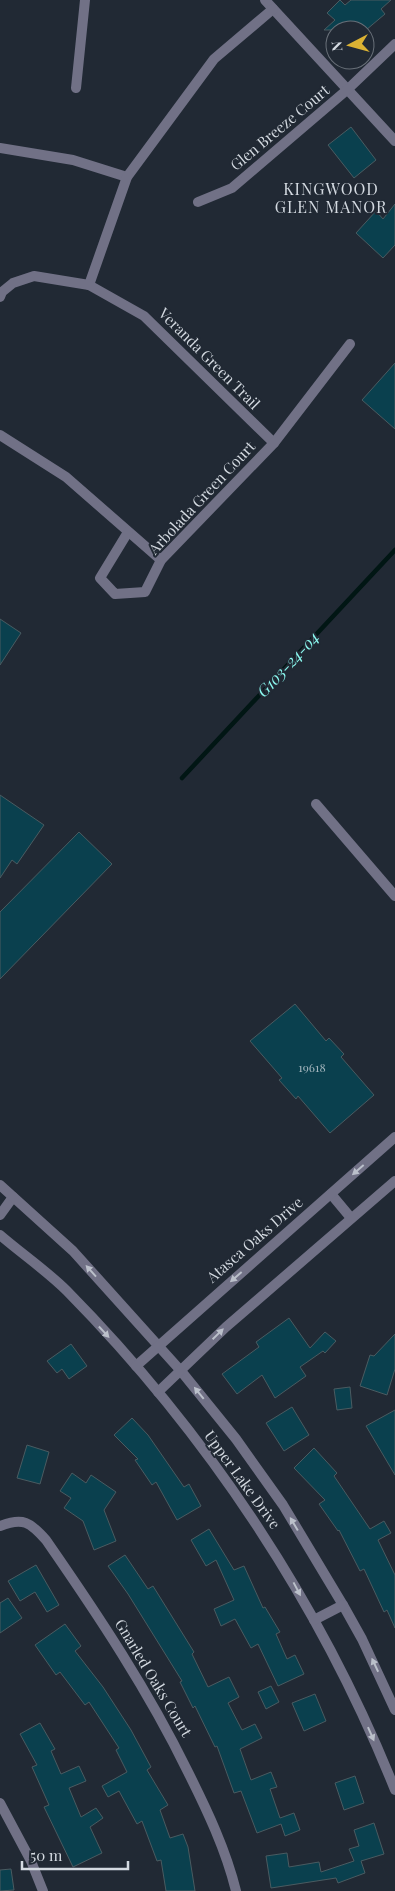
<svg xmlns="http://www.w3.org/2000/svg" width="395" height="1891" viewBox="0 0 395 1891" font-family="'Playfair Display',serif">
<rect width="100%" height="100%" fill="#212934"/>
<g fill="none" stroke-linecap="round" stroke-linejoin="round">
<!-- stream -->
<path stroke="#011614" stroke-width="4.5" d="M182 778 395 550"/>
</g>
<!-- building -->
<g fill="#0a404e" stroke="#4a5b61">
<path d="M340 0 345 5 351 0H391L381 9 385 14 366 30H324L335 20 327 13Z"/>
<path d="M351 127 376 160 354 178 328 145Z"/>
<path d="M395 204V245L383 258 356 233 376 211 383 219Z"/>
<path d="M395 363V429L362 400Z"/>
<path d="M0 619 21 633 0 665Z"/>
<path d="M0 795 44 825 17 864 12 860 0 878Z"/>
<path d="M79 832 112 864 0 979V912Z"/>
<path d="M295 1004 326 1041 329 1038 344 1054 341 1057 374 1095 330 1133 298 1096 296 1099 279 1080 282 1078 250 1041Z"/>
<path d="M289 1318 310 1348 325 1332 336 1341 325 1353 323 1351 300 1367 306 1376 275 1398 262 1375 237 1394 222 1374 259 1347 256 1342Z"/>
<path d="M395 1334V1369L387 1395 360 1386 370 1355 374 1356Z"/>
<path d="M71 1344 87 1366 69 1379 62 1369 57 1373 47 1361Z"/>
<path d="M350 1387 352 1408 337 1410 334 1389Z"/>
<path d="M292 1407 309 1435 284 1451 266 1423Z"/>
<path d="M395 1410V1475L366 1426Z"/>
<path d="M132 1418 148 1435 184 1487 189 1484 201 1506 177 1520 156 1482 152 1485 135 1460 138 1459 114 1435Z"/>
<path d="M27 1445 49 1452 40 1484 17 1478Z"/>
<path d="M314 1448 337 1473 334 1476 370 1529 384 1521 391 1533 378 1540 395 1575V1628L387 1610 384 1612 364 1569 360 1571 339 1530 338 1531 319 1504 325 1500 294 1468Z"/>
<path d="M72 1473 86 1483 91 1475 116 1492 104 1510 116 1541 94 1550 83 1521 64 1508 71 1498 60 1491Z"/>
<path d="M209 1529 234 1570 244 1566 263 1608 265 1607 280 1632 276 1634 287 1659 295 1655 304 1674 278 1686 258 1644 251 1648 235 1619 221 1626 214 1609 234 1600 216 1560 206 1566 191 1540Z"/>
<path d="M125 1555 148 1589 153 1586 194 1652 192 1654 208 1687 229 1677 239 1697 228 1703 242 1730 255 1724 262 1738 240 1749 251 1780 271 1772 277 1787 270 1789 280 1818 294 1813 300 1830 285 1836 281 1824 257 1833 241 1791 234 1793 217 1746 215 1747 195 1706 193 1708 180 1682 182 1681 128 1594 108 1566Z"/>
<path d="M36 1565 59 1605 47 1612 35 1592 20 1601 8 1581Z"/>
<path d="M8 1598 22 1618 0 1633V1603Z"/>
<path d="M65 1624 81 1646 75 1651 103 1687 131 1730 151 1767 147 1770 168 1805 160 1810 170 1838 183 1834 188 1847 195 1891H166L161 1860 157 1861 142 1821 137 1824 119 1791 108 1797 102 1786 127 1772 116 1750 119 1748 89 1702 85 1705 60 1672 56 1675 35 1645Z"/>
<path d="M271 1686 279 1702 266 1709 258 1692Z"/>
<path d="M315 1694 326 1721 304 1731 292 1703Z"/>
<path d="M40 1723 55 1749 51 1751 61 1774 79 1766 86 1781 69 1788 81 1817 96 1808 103 1818 90 1827 102 1853 73 1867 44 1807 49 1805 32 1767 37 1765 20 1734Z"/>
<path d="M355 1776 364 1803 344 1810 335 1783Z"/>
<path d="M374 1823 384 1854 361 1861 365 1873 338 1883 336 1878 271 1888 266 1856 287 1853 289 1867 319 1862 321 1872 354 1861 349 1849 359 1846 354 1830Z"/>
<path d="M11 1869 14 1890 0 1891V1870Z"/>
</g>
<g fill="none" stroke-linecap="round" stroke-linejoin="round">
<!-- minor -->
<g stroke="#717186" stroke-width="10">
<path d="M265 0 395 141"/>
<path d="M76 88 85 0"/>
<path d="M0 148 73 160 127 177"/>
<path d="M198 202 232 188 348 89 395 44"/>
<path d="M89 285 127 177 214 59 273 9"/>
<path d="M0 297 2 292 13 283 34 276 89 285 144 316 274 443"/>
<path d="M0 435 66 477 161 560"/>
<path d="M128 532 100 578 115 594 145 592 161 560 274 443 350 344"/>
<path d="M316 804 395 896"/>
<path d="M0 1215 13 1197"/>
<path d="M0 1526C23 1517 30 1522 46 1540 98 1615 148 1690 188 1772 207 1810 226 1850 236 1891"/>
<path d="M0 1803 31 1861 43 1891"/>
</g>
<!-- tertiary -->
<g stroke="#717186" stroke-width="10">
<path d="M0 1185 73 1251 181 1371 236 1439 283 1505 343 1605 362 1639 395 1710"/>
<path d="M331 1194 351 1218"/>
<path d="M0 1235C22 1254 47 1271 67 1291 207 1433 321 1604 395 1790"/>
<path d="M136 1366 395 1137"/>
<path d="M158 1392 226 1327 395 1181"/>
<path d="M314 1620 343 1605"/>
</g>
</g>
<!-- one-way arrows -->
<defs><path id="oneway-solid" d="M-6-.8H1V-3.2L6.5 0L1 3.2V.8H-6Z" transform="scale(1.25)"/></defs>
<g fill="#bbc0ca">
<use href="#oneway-solid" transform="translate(358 1170) rotate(139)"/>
<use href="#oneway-solid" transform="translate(91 1271) rotate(-132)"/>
<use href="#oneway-solid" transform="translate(236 1277) rotate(139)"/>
<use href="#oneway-solid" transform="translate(104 1332) rotate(47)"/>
<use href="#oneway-solid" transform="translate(218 1334) rotate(-44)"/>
<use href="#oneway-solid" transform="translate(199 1393) rotate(-129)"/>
<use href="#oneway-solid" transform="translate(294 1524) rotate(-121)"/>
<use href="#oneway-solid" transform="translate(297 1589) rotate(62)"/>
<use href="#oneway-solid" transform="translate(375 1665) rotate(-115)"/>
<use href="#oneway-solid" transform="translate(371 1734) rotate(66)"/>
</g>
<g text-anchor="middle" stroke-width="4" stroke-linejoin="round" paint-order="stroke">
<!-- number labels -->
<g font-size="12" fill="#a2b4bc">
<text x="312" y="1072">19618</text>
</g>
<!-- street labels -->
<g font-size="15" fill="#d4dae1" stroke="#212934">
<text transform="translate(280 128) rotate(-40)" y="5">Glen Breeze Court</text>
<text transform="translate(209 359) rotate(45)" y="5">Veranda Green Trail</text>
<text transform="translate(202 498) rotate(-47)" y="5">Arbolada Green Court</text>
<text transform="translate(255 1240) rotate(-41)" y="5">Atasca Oaks Drive</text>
<text transform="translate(242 1480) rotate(54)" y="5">Upper Lake Drive</text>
<text transform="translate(153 1678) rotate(59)" y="5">Gnarled Oaks Court</text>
</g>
<!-- neighbourhood labels -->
<g font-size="16" letter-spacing="1" fill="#d4dae1" stroke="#212934">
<text x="331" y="195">KINGWOOD<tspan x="331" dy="18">GLEN MANOR</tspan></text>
</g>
<!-- water labels -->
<g font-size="16" font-style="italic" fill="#8cfaf1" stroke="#212934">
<text transform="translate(288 664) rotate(-47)" y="6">G103-24-04</text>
</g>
</g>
<!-- north arrow -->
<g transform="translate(350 45) rotate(264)"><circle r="24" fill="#212934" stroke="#697079"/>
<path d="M0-4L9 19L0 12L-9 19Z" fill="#dbb233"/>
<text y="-8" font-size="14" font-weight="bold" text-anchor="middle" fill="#d4dae1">N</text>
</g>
<!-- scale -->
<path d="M22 1861v8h106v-8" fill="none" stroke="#d4dae1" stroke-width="2.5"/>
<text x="30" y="1861" font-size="15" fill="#d4dae1" stroke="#212934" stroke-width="4" paint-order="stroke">50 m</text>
</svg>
